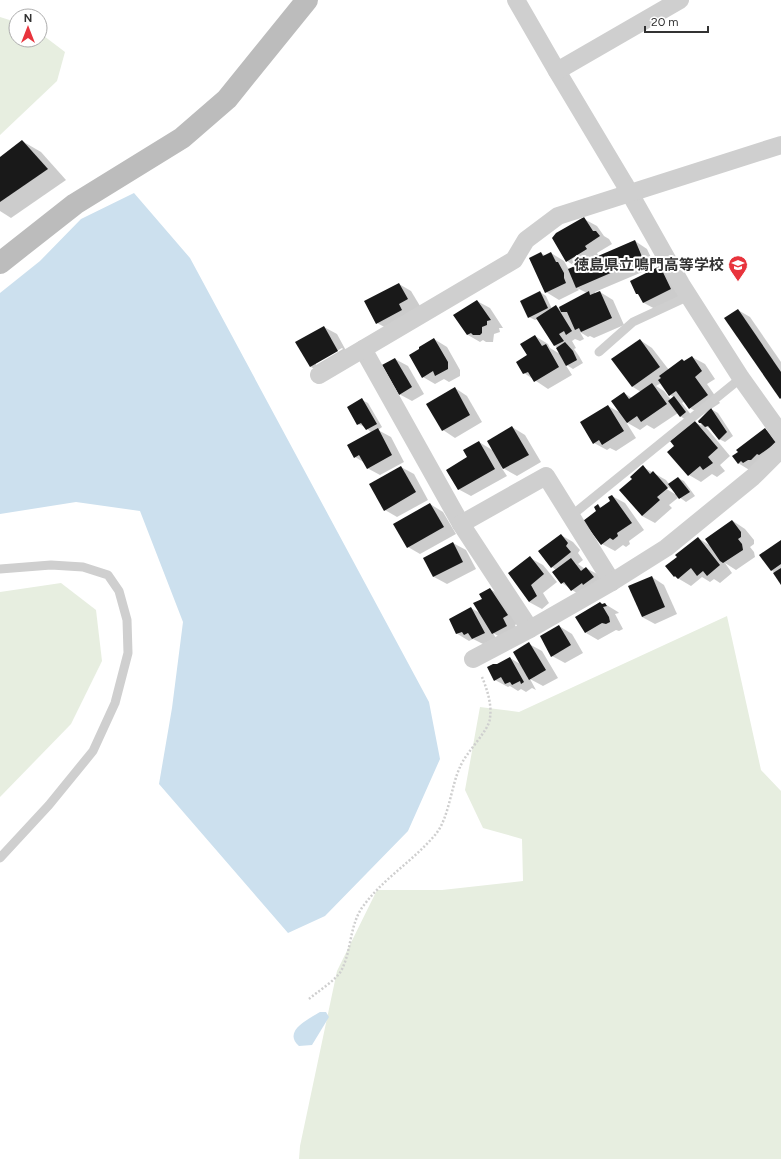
<svg xmlns="http://www.w3.org/2000/svg" width="781" height="1159" viewBox="0 0 781 1159" font-family="Figtree,'Noto Sans JP',sans-serif">
<rect width="100%" height="100%" fill="#fff"/>
<!-- green -->
<g fill="#e7eee0">
<path d="M0 17 16 22V40H40V33L65 52 57 81 0 135Z"/>
<path d="M61 583 96 610 102 661 71 724 0 797V592Z"/>
<path d="M727 616 761 770 781 791V1159H299L300 1146 337 971 377 890H442L523 881 522 839 483 828 465 790 480 707 519 712Z"/>
</g>
<!-- water -->
<g fill="#cce0ee">
<path d="M134 193 190 258 429 702 440 759 408 831 325 916 288 933 159 784 172 708 183 622 140 511 76 502 0 514V293L40 261 81 219Z"/>
<path d="M320 1012H326L329 1017 312 1045 299 1046C282 1031 309 1019 320 1012Z"/>
</g>
<!-- shadow -->
<g fill="#0003" fill-rule="evenodd">
<path d="M22 141 41 152 66 180 11 218 0 211V159Z"/>
<path d="M584 219 597 226 604 236 609 239 612 244 597 253 599 257 635 241 647 249 655 266 651 268 653 271 659 267 672 275 683 296 657 310 644 303 640 295 637 294 651 272 647 270 595 292V294L600 292 613 300 624 325 594 338 590 336 588 337 580 332 584 339 580 341 575 339 572 341 576 348 574 349 579 356 583 363 573 369 565 364 572 375 548 389 524 373 535 336 548 344 550 348 560 354 558 348 555 346 538 319 535 320 529 317 540 292 546 296 552 309 556 307 559 308 587 293 577 288 579 290 559 300 546 292 541 253 546 256 551 253 564 261 568 268 570 270 576 267 567 261Z"/>
<path d="M399 284 411 291 420 306 390 330 377 323Z"/>
<path d="M477 301 490 308 503 328H499L500 332 494 334 493 342H486L483 340 480 342 468 335Z"/>
<path d="M738 310 750 317 781 362V398Z"/>
<path d="M324 327 337 334 350 358 323 374 311 367ZM342 348 343 349 316 365V363Z"/>
<path d="M434 339 447 347 460 370V376L449 382 444 379 435 384 423 377Z"/>
<path d="M640 340 652 348 669 370 692 357 705 364 715 379 707 384 720 403 711 409 718 413 733 436 725 442 719 439 713 430 705 426 730 456 720 465 725 471 717 477 712 474 701 482 689 475 675 446 695 422 702 426 699 421 708 411 702 415 690 408 685 401 682 403 692 416 686 420 680 416 678 413 654 429 647 425 640 430 626 422 636 438 616 451 610 448 607 450 594 443 608 406 621 413 624 393 632 398 641 392 633 387ZM661 383 670 395 674 397 671 400 664 391 656 386Z"/>
<path d="M395 359 408 366 424 394 412 401 399 394Z"/>
<path d="M455 388 467 396 482 422 455 438 443 430Z"/>
<path d="M362 400 368 403 382 427 378 430 391 437 404 462 380 475 367 468 365 463 355 457 372 433 365 427 358 424Z"/>
<path d="M512 427 525 435 541 462 517 476 501 467 507 476 471 496 458 489 469 458 479 442 494 451Z"/>
<path d="M765 429 778 437 781 441 751 471 738 463Z"/>
<path d="M401 467 414 474 428 500 397 517 385 510Z"/>
<path d="M643 467 666 480 669 484 678 478 684 481 695 496 686 502 679 497 669 505 672 508 655 523 642 516 633 479ZM664 485 675 491V494L663 487Z"/>
<path d="M612 496 625 503 644 530 629 541 630 544 626 547 623 545 615 551 602 544 598 511V505L602 508 611 502Z"/>
<path d="M430 504 443 512 456 534 420 554 408 547Z"/>
<path d="M733 521 745 529 754 540V544L750 547 754 552 755 557 736 570 725 563 732 573 720 583 714 579 710 582 702 577 691 586 674 576 698 538 711 546Z"/>
<path d="M561 535 573 542 580 550 578 553 583 560 578 564 585 569 586 568 599 575 606 585 584 598 562 583 556 570 552 567Z"/>
<path d="M781 541V584L775 573 771 570Z"/>
<path d="M453 543 466 550 476 569 447 584 434 577 424 558Z"/>
<path d="M530 558 543 565 557 582 543 593 549 603 542 609 529 602Z"/>
<path d="M652 577 664 585 677 614 655 624 642 617Z"/>
<path d="M490 589 502 596 520 622 515 625 519 633 505 640 493 633 497 640 485 645 473 639 469 641 456 633 471 608 480 613 483 600Z"/>
<path d="M605 604 618 612 619 613 615 614 623 629 619 631 616 630 598 640 586 633 603 605Z"/>
<path d="M559 626 572 634 583 653 565 663 552 656Z"/>
<path d="M529 644 542 651 558 678 543 686 530 679 536 690 532 688 526 692 521 689 518 691 510 686 508 687 495 680 497 665 510 658 522 665Z"/>
</g>
<!-- building -->
<g fill="#191919">
<path d="M22 140 48 169 0 202V157Z"/>
<path d="M584 217 593 231H596L600 236 585 246 587 249 566 262 552 238 556 233Z"/>
<path d="M635 240 643 259 639 260 641 264 637 265 636 262 576 288 568 269Z"/>
<path d="M541 252 543 256 551 252 556 262H558L564 273V278L566 283 545 293 529 258Z"/>
<path d="M660 266 671 289 643 303 638 294H636L630 281Z"/>
<path d="M399 283 408 299 399 304 402 310 376 324 364 301Z"/>
<path d="M540 291 548 308 528 318 520 301Z"/>
<path d="M589 291 590 295 600 291 612 318 581 332 579 328 575 330 567 312H561L559 307Z"/>
<path d="M477 300 491 320 487 321V325L482 327V333L480 335H473L471 333 467 335 453 315Z"/>
<path d="M556 305 572 331 566 335 564 331 559 334 564 341 554 346 536 318Z"/>
<path d="M738 309 781 372V398L780 399 724 318Z"/>
<path d="M324 326 338 351 310 367 295 342Z"/>
<path d="M535 335 542 346 546 344 559 367 534 382 528 372 523 374 516 362 527 355 520 344Z"/>
<path d="M434 338 448 362V369L435 376 433 371 422 378 409 355 419 349V347Z"/>
<path d="M640 339 660 367 632 387 611 359Z"/>
<path d="M565 342 573 351 577 360 566 366 556 348Z"/>
<path d="M692 356 702 371 695 377 708 395 689 409 676 391 669 396 658 380 661 378 659 376 682 359 684 361Z"/>
<path d="M395 358 412 387 399 395 382 365Z"/>
<path d="M652 383 667 404 641 422 637 416 627 423 611 401 624 392 629 399Z"/>
<path d="M455 387 470 415 442 431 426 404Z"/>
<path d="M674 396 686 412 680 417 668 401Z"/>
<path d="M362 398 377 424 366 430 361 423 357 425 347 407Z"/>
<path d="M608 405 624 431 602 445 599 440 593 444 580 422Z"/>
<path d="M711 408 727 432 719 440 708 426 705 427 701 423H699L698 421Z"/>
<path d="M694 420 718 448 708 457 713 463 703 470 700 466 688 476 667 452 674 446 670 441Z"/>
<path d="M512 426 529 455 503 469 487 441Z"/>
<path d="M378 428 392 455 367 469 359 455 354 458 347 445Z"/>
<path d="M765 428 776 443 759 455 757 454 751 460H748L743 463 741 461 738 464 732 456 738 452 736 450Z"/>
<path d="M479 441 495 469 458 490 446 470 467 457 463 450Z"/>
<path d="M643 465 650 474 653 471 668 488 657 497 660 500 642 516 619 490 632 479 630 477Z"/>
<path d="M401 466 416 492 384 511 369 484Z"/>
<path d="M678 477 690 492 679 499 668 484Z"/>
<path d="M612 495 632 523 617 533 618 536 613 540 610 538 601 545 583 521 596 511 594 507 598 504 600 508 610 501 608 497Z"/>
<path d="M430 503 444 527 407 548 393 524Z"/>
<path d="M732 520 741 532V537L738 539 742 544 743 550 723 563 720 561 705 539Z"/>
<path d="M561 534 568 543 566 546 571 552 551 568 538 551Z"/>
<path d="M698 537 720 565 707 576 703 571 697 576 691 568 678 579 675 576 674 577 665 566 677 557 675 555Z"/>
<path d="M781 540V564L771 571 759 555Z"/>
<path d="M453 542 463 562 433 577 423 558Z"/>
<path d="M530 556 544 574 531 585 537 596 529 602 508 573Z"/>
<path d="M571 558 581 571 586 567 594 577 583 585 582 583 571 591 564 582 561 584 552 572Z"/>
<path d="M781 568V585L773 573Z"/>
<path d="M652 576 665 607 642 617 628 586Z"/>
<path d="M490 588 508 615 503 618 507 626 492 634 473 603 482 599 479 594Z"/>
<path d="M600 602 602 604 605 603 607 606 603 607 609 617 610 622 606 624 602 623 585 633 575 617Z"/>
<path d="M471 607 485 633 472 639 468 633 464 635 462 632 456 634 449 619Z"/>
<path d="M559 625 571 645 551 657 540 636Z"/>
<path d="M529 642 546 670 529 680 513 652Z"/>
<path d="M510 657 524 682 521 684 520 681 512 685 510 682 505 684 501 677 494 681 487 667 493 664H497Z"/>
</g>
<g fill="none" stroke-linecap="round" stroke-linejoin="round">
<!-- path -->
<path stroke="#cfcfcf" stroke-width="2.5" stroke-dasharray="2 2" stroke-linecap="butt" d="M309 999C317 992 336 980 341 971 352 951 349 924 364 905 384 878 413 861 435 835 449 819 451 786 460 767 466 752 489 731 490 718 492 704 487 689 482 677"/>
<!-- lane -->
<g stroke="#cfcfcf" stroke-width="9">
<path d="M599 352 633 322 689 296"/>
<path d="M571 516 741 378"/>
<path d="M0 569 51 565 83 567 108 575 119 591 127 620 128 653 115 703 93 751 49 805 0 858"/>
</g>
<!-- street -->
<g stroke="#cfcfcf" stroke-width="18">
<path d="M516 0 557 71 624 183 681 284 741 378 781 434"/>
<path d="M557 71 680 0"/>
<path d="M363 349 461 524 530 629"/>
<path d="M319 375 514 260 526 240 558 216 781 145"/>
<path d="M461 524 546 476 612 582"/>
<path d="M473 659 530 629 612 582 666 548 753 477 781 449"/>
</g>
<!-- secondary -->
<path stroke="#bcbcbc" stroke-width="22" d="M0 263 75 204 182 138 227 99 307 0"/>
</g>
<!-- icons -->
<defs>
<symbol id="school-pin" viewBox="-11 -11 22 30"><path d="M0 17L-7.5 6A9.5 9.5 0 1 1 7.5 6Z" fill="#e8343d" stroke="#fff"/><path d="M0-5L7-2L0 1L-7-2ZM-4 1L0 2.5L4 1V4Q0 6-4 4Z" fill="#fff"/></symbol>
</defs>
<g fill-rule="evenodd">
<use href="#school-pin" x="727" y="254" width="22" height="30"/>
</g>
<g text-anchor="middle" stroke-width="4" stroke-linejoin="round" paint-order="stroke">
<!-- poi labels -->
<g font-size="15" font-weight="bold" fill="#323232" stroke="#fff" text-anchor="end">
<text x="724" y="270">徳島県立鳴門高等学校</text>
</g>
</g>
<!-- north arrow -->
<g transform="translate(28 28)"><circle r="19" fill="#ffffff" stroke="#adadad"/>
<path d="M0-3L7 15L0 10L-7 15Z" fill="#e8343d"/>
<text y="-6" font-size="11" font-weight="bold" text-anchor="middle" fill="#323232">N</text>
</g>
<!-- scale -->
<path d="M645 26v6h63v-6" fill="none" stroke="#323232" stroke-width="2"/>
<text x="651" y="26" font-size="12" fill="#323232" stroke="#ffffff" stroke-width="3" paint-order="stroke">20 m</text>
</svg>
